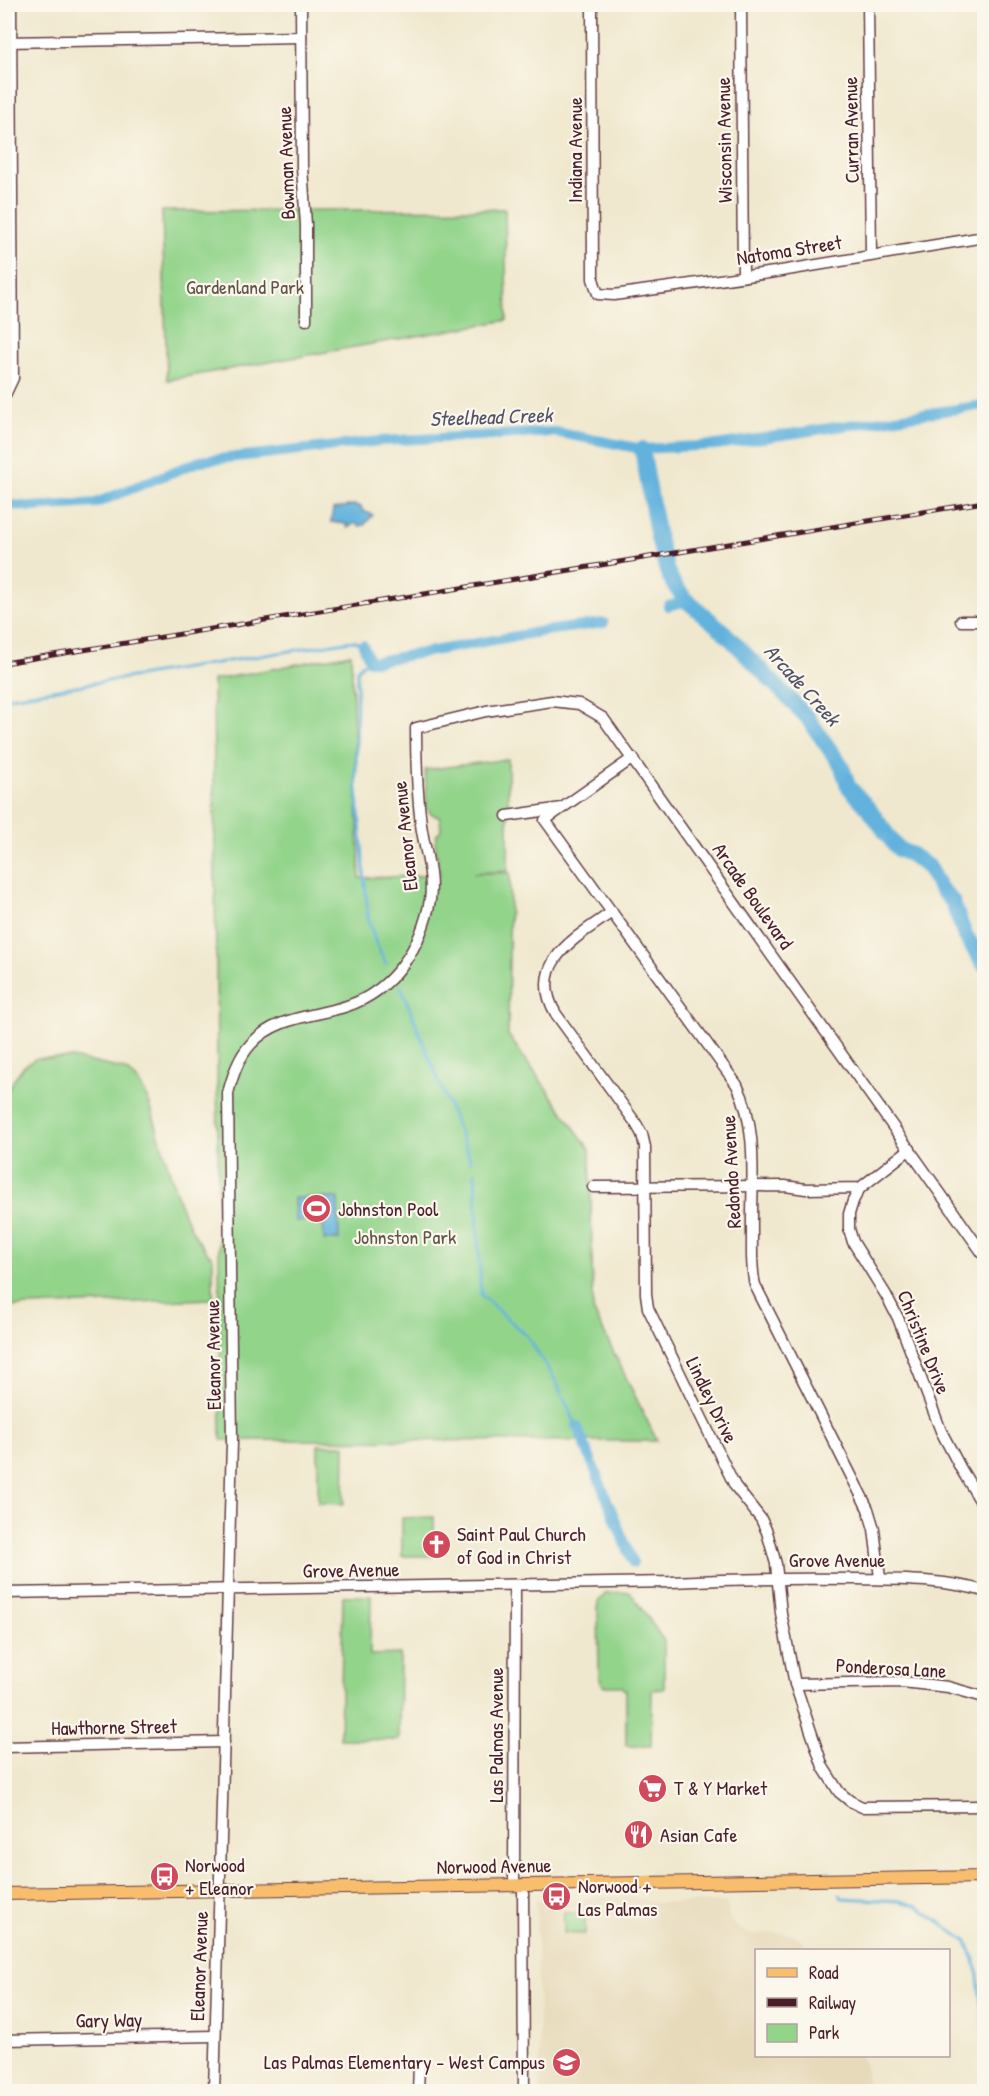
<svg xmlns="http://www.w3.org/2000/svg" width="989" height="2096" viewBox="0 0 989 2096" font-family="'Patrick Hand',sans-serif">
<rect width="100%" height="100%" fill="#fbf7ec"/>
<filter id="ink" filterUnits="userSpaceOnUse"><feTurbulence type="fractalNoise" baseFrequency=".0167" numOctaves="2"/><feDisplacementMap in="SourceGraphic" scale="12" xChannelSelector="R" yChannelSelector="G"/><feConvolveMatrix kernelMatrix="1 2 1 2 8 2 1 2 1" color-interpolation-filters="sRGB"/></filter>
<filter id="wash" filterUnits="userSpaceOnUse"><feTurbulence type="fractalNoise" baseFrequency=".008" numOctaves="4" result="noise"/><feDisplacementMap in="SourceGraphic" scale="24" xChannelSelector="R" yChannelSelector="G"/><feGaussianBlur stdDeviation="1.35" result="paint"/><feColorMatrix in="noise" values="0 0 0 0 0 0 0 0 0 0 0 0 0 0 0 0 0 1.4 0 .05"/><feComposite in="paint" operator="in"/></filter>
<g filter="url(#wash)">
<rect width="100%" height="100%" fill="#f0e8ce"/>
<!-- built -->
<path fill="#e7daba" d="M591 1897H632L657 1903 727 1902 729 1916 737 1927 752 1934 791 1933 801 1939 807 1950H756V2056H860L866 2068 867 2091H540L536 1900H580Z"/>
<!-- green -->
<g fill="#93d48b" stroke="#6e7a5b" stroke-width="1.5">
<path d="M505 209 507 320 167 380 162 211Z"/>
<path d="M351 654 360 878 440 875 435 842 437 834 441 830 440 818 430 813 427 808 425 770 508 759V871L473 873H510L508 1035 590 1150 593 1310 657 1441 221 1440 213 680Z"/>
<path d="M38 1058H72L123 1069C146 1081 151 1109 158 1132 171 1172 181 1229 213 1258V1299L5 1307V1096C14 1080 20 1064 38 1058Z"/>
<path d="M318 1445H345L344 1504 318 1503Z"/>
<path d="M434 1517V1556H402V1518Z"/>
<path d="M630 1592 664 1641V1689L652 1690 651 1746H626V1691L621 1686H603L599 1677 598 1602 606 1593Z"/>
<path d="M343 1596H371L370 1655 400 1654 399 1740 340 1739Z"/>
<path d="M564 1912 585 1915V1934L564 1933Z"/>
</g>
<!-- water -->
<g fill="#62b2dd" stroke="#566884" stroke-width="1.5">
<path d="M354 505 361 507 363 511 373 515 364 525 359 526 355 523 348 528 346 524 331 522 333 509Z"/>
<path d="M294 1198H338L339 1240H324L323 1220 295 1221Z"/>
</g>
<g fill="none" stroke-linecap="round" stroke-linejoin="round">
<!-- stream -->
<g stroke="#62b2dd" stroke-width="3">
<path d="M370 661 361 665 357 670 356 778 368 917 375 941 386 964"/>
<path d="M4 698 345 642 355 641 363 645"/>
<path d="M401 987 471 1161"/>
<path d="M475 1172 481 1295 527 1336 555 1380 577 1426"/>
<path d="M840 1895 842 1898 900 1901 917 1906 967 1942 977 1968 984 2029"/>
</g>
<!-- canal -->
<g stroke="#62b2dd" stroke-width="10">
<path d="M4 504 32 507 96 503 200 461 380 441 555 432 642 449 716 445 984 405"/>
<path d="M668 606 687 601"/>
<path d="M363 645 370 661H377L544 631 604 623"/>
<path d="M577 1426 633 1563"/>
</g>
<!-- river -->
<path stroke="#62b2dd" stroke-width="16" d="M642 449 658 538 667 571 674 585 687 601 722 630 807 717 842 767 848 786 869 809 894 844 900 850 912 855 928 867 940 888 952 901 965 935 984 964"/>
</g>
</g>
<g filter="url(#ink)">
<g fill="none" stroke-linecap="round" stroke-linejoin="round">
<defs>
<g id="minor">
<path d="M301 4 302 167 306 225V320"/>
<path d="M592 4 593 279 598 294 614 295 775 272 984 237"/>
<path d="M741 4 743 276"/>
<path d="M868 4 871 255"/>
<path d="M5 42 301 37"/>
<path d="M5 395 13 378 11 4"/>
<path d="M961 621H984"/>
<path d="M562 808 545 820 737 1085C759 1129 751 1186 752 1235 752 1252 751 1268 755 1285L868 1509 874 1529 880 1578"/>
<path d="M507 816 562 808 633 758"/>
<path d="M612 912C577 937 526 963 556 1014L635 1122 642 1134 645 1147 646 1294 648 1308 735 1486 761 1519 767 1532 776 1564 781 1613 795 1684 823 1767 839 1792 850 1801 862 1807 984 1806"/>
<path d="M593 1187 785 1186 806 1189 860 1188 910 1149"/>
<path d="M860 1188 853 1201 849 1214V1229L853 1242 886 1295 898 1318 941 1431 961 1469 984 1507"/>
<path d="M4 1593 671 1582C733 1579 795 1578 858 1579 901 1580 942 1579 984 1591"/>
<path d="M795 1684 902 1682 948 1687 984 1697"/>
<path d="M4 1747 224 1742"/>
<path d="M514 1885 515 1585"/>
<path d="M523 1885 524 2092"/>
<path d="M4 2040 215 2036"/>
<path d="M214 2092 232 1442 228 1093C233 1075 238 1058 251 1044 276 1016 314 1017 347 1006 393 991 422 946 430 900 434 874 424 849 421 824 417 792 416 760 416 728L486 711 552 701 579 704 603 718 984 1255"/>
<path d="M418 2092 419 2066"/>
</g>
<path id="major" d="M4 1894 984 1877"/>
</defs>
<!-- minor casing -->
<use href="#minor" stroke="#633d43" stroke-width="13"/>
<!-- major casing -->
<use href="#major" stroke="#633d43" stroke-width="14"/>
<!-- minor -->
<use href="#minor" stroke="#fff" stroke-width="10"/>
<!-- major -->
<use href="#major" stroke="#f9be6d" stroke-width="12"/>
<defs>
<path id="rail" d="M4 663 984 502"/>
</defs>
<!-- rail casing -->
<use href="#rail" stroke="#4a1f2b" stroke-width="5"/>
<!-- rail -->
<use href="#rail" stroke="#fbf7ec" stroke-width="3" stroke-dasharray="9" stroke-linecap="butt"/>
</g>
</g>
<!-- icons -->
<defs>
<symbol id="stadium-disc" viewBox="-11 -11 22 22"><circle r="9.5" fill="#d1495b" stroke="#fbf7ec"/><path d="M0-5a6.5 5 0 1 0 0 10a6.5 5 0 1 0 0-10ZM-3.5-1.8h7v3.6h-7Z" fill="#fff"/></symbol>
<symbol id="church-disc" viewBox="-11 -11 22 22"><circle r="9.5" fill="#d1495b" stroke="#fbf7ec"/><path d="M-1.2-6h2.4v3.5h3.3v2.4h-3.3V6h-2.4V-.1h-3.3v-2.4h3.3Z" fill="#fff"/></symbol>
<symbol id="supermarket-disc" viewBox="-11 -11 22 22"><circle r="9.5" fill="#d1495b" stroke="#fbf7ec"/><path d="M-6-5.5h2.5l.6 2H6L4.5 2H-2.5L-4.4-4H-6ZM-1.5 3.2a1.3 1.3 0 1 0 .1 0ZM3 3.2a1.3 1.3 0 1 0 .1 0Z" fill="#fff"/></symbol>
<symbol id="restaurant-disc" viewBox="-11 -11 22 22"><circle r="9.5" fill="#d1495b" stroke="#fbf7ec"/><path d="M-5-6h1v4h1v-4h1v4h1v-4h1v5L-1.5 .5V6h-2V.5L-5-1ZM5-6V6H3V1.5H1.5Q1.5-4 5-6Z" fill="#fff"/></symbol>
<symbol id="bus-disc" viewBox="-11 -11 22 22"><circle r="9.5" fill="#d1495b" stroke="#fbf7ec"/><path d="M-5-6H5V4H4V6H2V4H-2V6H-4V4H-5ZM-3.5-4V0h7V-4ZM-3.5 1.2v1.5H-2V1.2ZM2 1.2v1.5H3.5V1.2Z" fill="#fff"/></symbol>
<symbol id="school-disc" viewBox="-11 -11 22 22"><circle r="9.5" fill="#d1495b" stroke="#fbf7ec"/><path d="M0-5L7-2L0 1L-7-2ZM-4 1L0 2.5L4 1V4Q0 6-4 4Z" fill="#fff"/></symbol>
</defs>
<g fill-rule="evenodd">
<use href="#stadium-disc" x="300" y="1192" width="33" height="33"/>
<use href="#church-disc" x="420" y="1528" width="33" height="33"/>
<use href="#supermarket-disc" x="636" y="1772" width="33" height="33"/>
<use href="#restaurant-disc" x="622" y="1818" width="33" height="33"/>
<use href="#bus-disc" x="148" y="1860" width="33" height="33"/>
<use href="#bus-disc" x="540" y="1880" width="33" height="33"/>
<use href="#school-disc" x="550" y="2046" width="33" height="33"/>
</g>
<g text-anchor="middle" stroke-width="4.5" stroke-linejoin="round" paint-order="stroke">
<!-- street labels -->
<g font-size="20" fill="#4a1f2b" stroke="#fbf7ec">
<text transform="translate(851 130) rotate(-91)" y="7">Curran Avenue</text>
<text transform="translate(724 140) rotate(-91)" y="7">Wisconsin Avenue</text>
<text transform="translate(575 150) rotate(-90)" y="7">Indiana Avenue</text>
<text transform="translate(286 163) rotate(-92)" y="7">Bowman Avenue</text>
<text transform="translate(789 250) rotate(-9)" y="7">Natoma Street</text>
<text transform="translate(405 836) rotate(-96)" y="7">Eleanor Avenue</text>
<text transform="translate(753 896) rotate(55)" y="7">Arcade Boulevard</text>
<text transform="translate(731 1172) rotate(-93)" y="7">Redondo Avenue</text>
<text transform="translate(924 1342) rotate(68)" y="7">Christine Drive</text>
<text transform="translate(213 1355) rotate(-91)" y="7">Eleanor Avenue</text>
<text transform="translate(712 1400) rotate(64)" y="7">Lindley Drive</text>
<text x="837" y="1567">Grove Avenue</text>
<text transform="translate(351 1570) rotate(-1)" y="7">Grove Avenue</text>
<text transform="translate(891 1668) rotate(3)" y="7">Ponderosa Lane</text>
<text transform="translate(114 1727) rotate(-1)" y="7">Hawthorne Street</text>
<text transform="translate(496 1735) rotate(-90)" y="7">Las Palmas Avenue</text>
<text transform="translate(494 1866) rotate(-1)" y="7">Norwood Avenue</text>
<text transform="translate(199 1966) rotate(-88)" y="7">Eleanor Avenue</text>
<text transform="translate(109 2020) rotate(-1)" y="7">Gary Way</text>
</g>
<!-- park labels -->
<g font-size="20" fill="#605548" stroke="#fbf7ec">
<text x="245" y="294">Gardenland Park</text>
<text x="405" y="1244">Johnston Park</text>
</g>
<!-- poi labels -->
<g font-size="20" fill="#4a1f2b" stroke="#fbf7ec" text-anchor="start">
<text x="338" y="1216">Johnston Pool</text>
<text x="457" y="1541">Saint Paul Church<tspan x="457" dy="23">of God in Christ</tspan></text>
<text x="674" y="1795">T &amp; Y Market</text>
<text x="660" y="1842">Asian Cafe</text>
<text x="185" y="1872">Norwood<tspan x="185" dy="23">+ Eleanor</tspan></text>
<text x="578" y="1893">Norwood +<tspan x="578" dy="23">Las Palmas</tspan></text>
<text x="545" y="2069" text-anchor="end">Las Palmas Elementary - West Campus</text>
</g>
<!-- water labels -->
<g font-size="21" font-style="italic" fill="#525269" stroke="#fbf7ec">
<text transform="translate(491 417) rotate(-2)" y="7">Steelhead Creek</text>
<text transform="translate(802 685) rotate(48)" y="7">Arcade Creek</text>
</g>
</g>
<!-- margin -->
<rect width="989" height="2096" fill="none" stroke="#fbf7ec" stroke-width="24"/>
<!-- legend -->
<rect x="755" y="1949" width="195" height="108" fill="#fbf7ec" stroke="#b4a19f" stroke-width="1.5"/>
<rect x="767" y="1968" width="30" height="9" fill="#f9be6d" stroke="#b4a19f" stroke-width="1.5"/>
<text x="809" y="1979" font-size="18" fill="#4a1f2b">Road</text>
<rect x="767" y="1998" width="30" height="9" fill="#4a1f2b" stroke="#b4a19f" stroke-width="1.5"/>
<text x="809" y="2009" font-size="18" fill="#4a1f2b">Railway</text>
<rect x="767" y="2024" width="30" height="18" fill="#93d48b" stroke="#b4a19f" stroke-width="1.5"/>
<text x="809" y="2039" font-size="18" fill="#4a1f2b">Park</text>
</svg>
